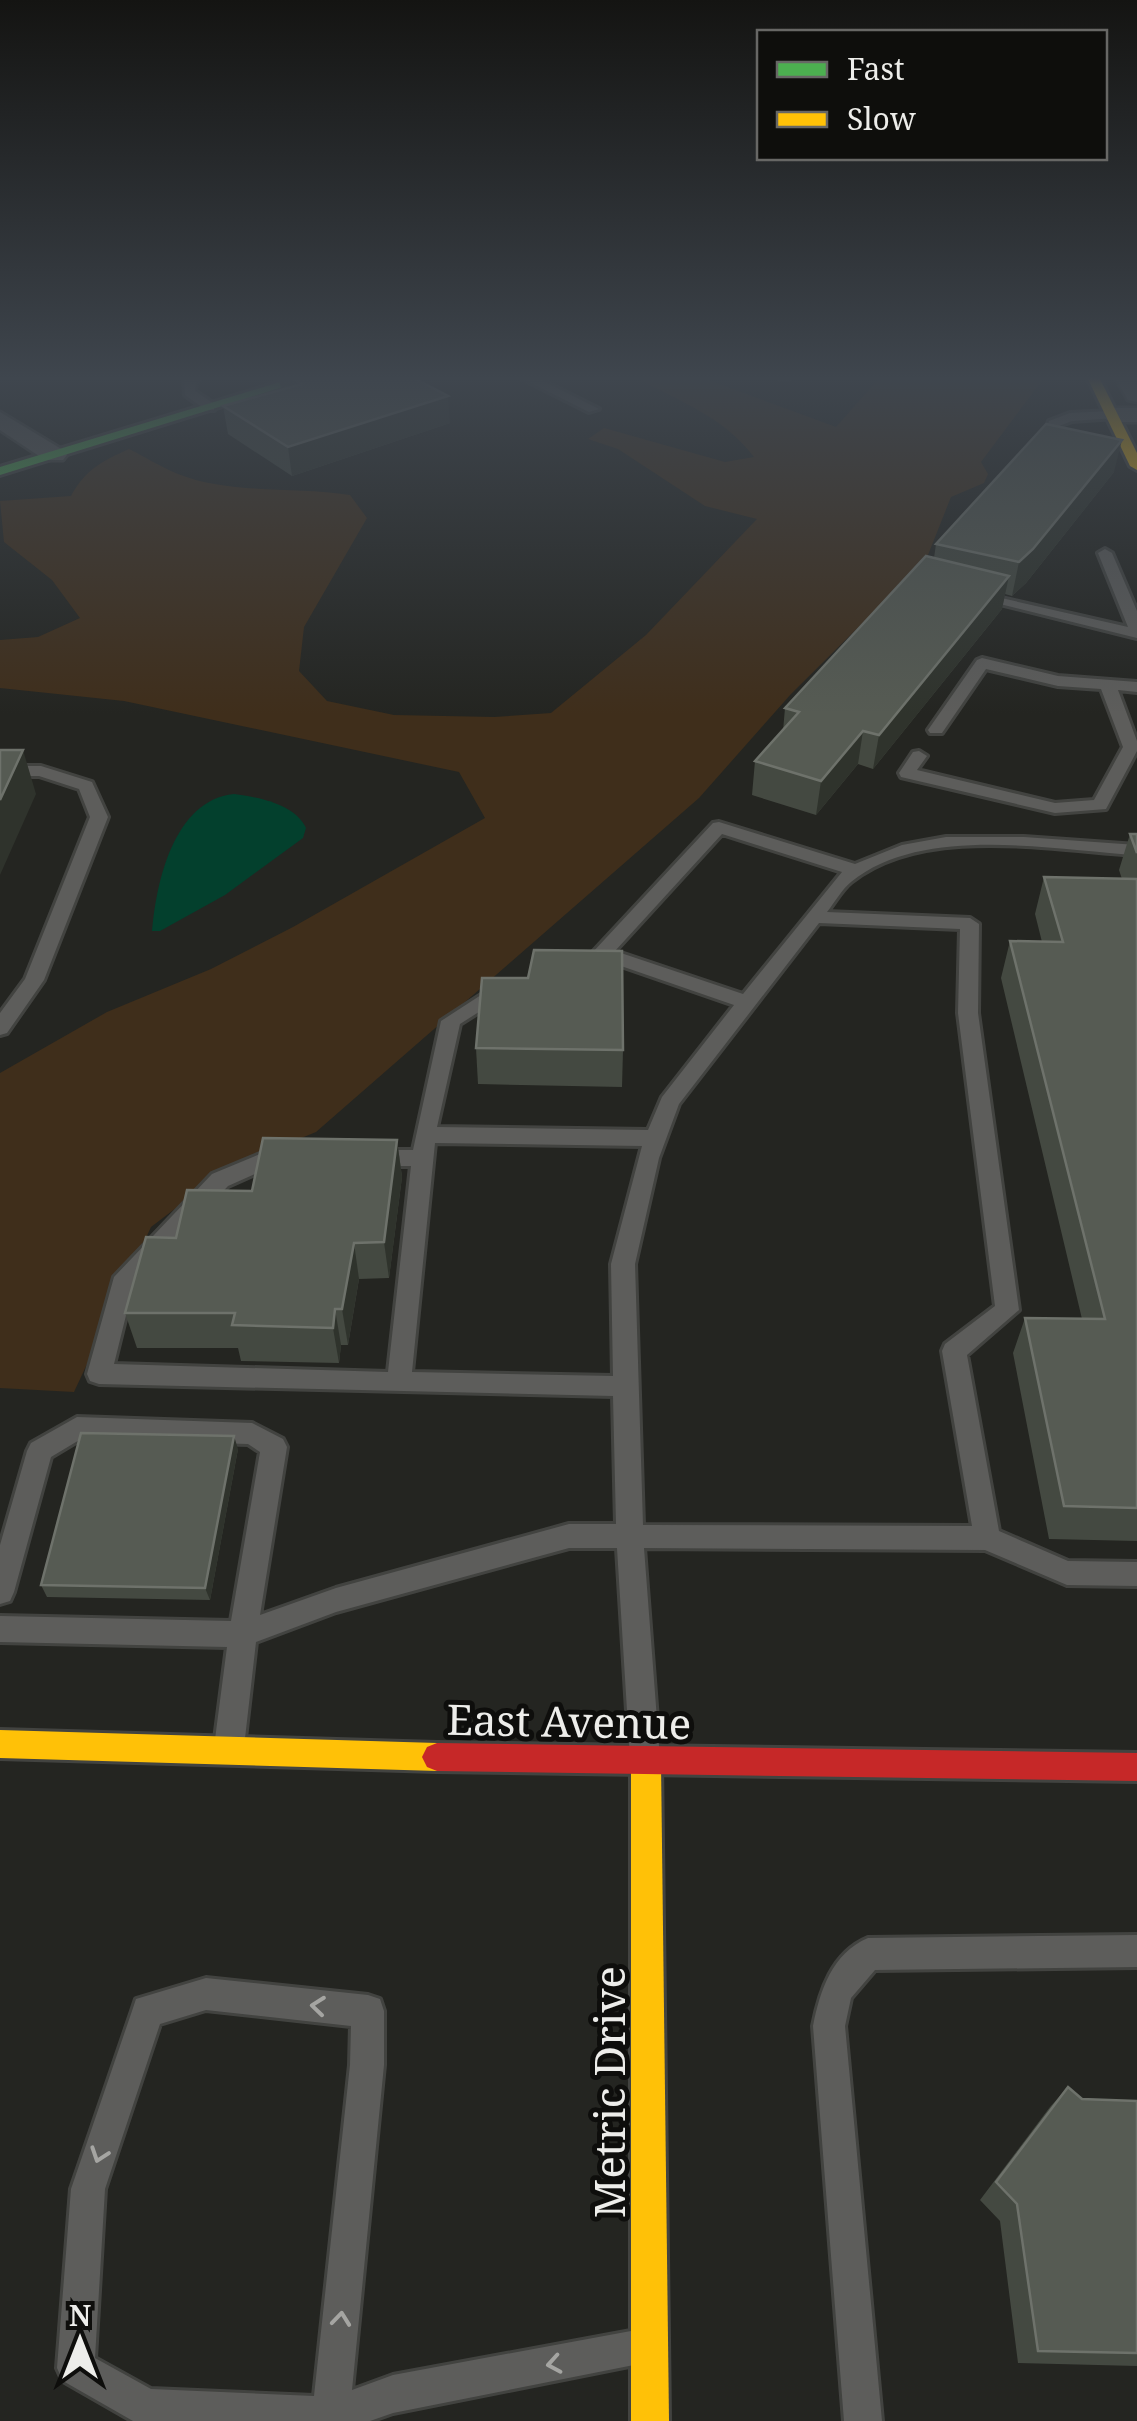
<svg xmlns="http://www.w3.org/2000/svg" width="1137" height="2421" viewBox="0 0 1137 2421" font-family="'Noto Serif',serif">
<rect width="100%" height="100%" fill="#242521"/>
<!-- green -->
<path fill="#3f2e1b" d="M633 375H695L836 427 882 375H1046L981 462 988 474 984 483 951 497 926 560 791 694 699 798 316 1132 230 1167 151 1227 74 1392 0 1388V1073L107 1012 211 969 293 927 485 818 459 772 124 701 0 688V640L38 637 80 618 52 580 4 542 0 501 71 496C85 470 102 461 129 449 145 457 161 467 178 474 231 495 294 486 350 495L367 518 304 627 299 671 327 701 394 715 494 717 551 713 646 635 757 519 705 506 618 449 588 439 604 428 725 462 754 457C721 414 678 402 633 375Z"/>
<!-- water -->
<path fill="#03402d" d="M234 794C258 797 295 804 306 828L303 838 225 895 160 931H152C156 882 174 800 234 794Z"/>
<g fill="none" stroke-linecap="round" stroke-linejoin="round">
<defs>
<g id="lane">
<path d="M189 375H204L196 382 195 391 214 404V410H206L185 395 184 380Z"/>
<path d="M515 375H531L599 409 589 412Z"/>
<path d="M759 375H795L789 379Z"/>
<path d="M1111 411 1117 415 1115 418 1072 421 1059 426 1053 443 1043 440 1049 421 1070 413Z"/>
<path d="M1105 549 1112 553 1137 611V638L968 596 975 592 1128 627 1098 553Z"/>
<path d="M982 658 1058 676 1137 682V692L1118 690 1137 741V751L1106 809 1055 813 901 777 899 773 913 752 919 751 927 756 917 770 1055 803 1094 800 1123 747 1101 689 1058 686 986 669 942 733H930L928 730 977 660Z"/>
<path d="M0 766H41L92 782 108 817 44 980 7 1033 0 1035V1013L25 979 90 817 79 789 39 776H0Z"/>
<path d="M719 822 855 864 902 845 946 837H1024L1137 845V855C1052 850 923 824 851 882 842 889 835 902 827 912L970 918 979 924 978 1013 1019 1310 967 1355 999 1531 1068 1561 1137 1562V1586L1067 1585 985 1550 644 1548 660 1759 655 1769 645 1773 635 1769 630 1759 617 1548H569L336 1612 256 1642 244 1747 239 1757 229 1761 219 1757 214 1747 227 1647 0 1642V1616L231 1621 260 1452 248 1444 81 1439 51 1457 14 1592 10 1601 0 1604V1545L27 1451 31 1443 77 1417 252 1423 283 1439 287 1447 260 1615 336 1588 569 1524H616L613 1396 99 1384 90 1381 87 1374 114 1277 212 1174 272 1149 292 1151 295 1157 292 1163 275 1165 228 1186 133 1287 114 1364 388 1372 411 1166H371L360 1158 371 1150H413L441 1021 498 984H512L515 989 460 1024 437 1127 648 1130 662 1097 734 1005 595 957 592 953 713 823ZM722 834 842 872 743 994 615 951ZM819 923 960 929 958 1013 995 1306 945 1344 942 1351 972 1526 643 1525 635 1264 659 1158 679 1104ZM435 1143 642 1146 611 1264 613 1376 412 1372Z"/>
<path d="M1137 1935V1967L875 1970 851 1998 845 2026 882 2421H844L813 2026C820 1991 832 1953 868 1938Z"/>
<path d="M206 1978 368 1995 380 1999 384 2011V2065L352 2390 393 2375 631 2331 644 2337 650 2350 644 2363 393 2413 370 2421H133L63 2381 57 2368 71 2189 132 2011 136 1999ZM206 2010 351 2026 350 2065 314 2396 151 2389 95 2358 105 2189 160 2024Z"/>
</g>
<g id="street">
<path d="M1114 375H1137V402L1128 400Z"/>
<path d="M1137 408V422H1111L1099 415 1111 408Z"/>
<path d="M0 412 63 450 67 455 63 460H45L0 430Z"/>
</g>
<path id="fast" d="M303 375H322L0 475V467Z"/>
<g id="slow">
<path d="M1086 375H1098L1137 453V470L1130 466Z"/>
<path d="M0 1730 437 1743 447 1747 452 1757 447 1767 437 1771 0 1758Z"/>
<path d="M646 1749 656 1753 661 1763 669 2421H631V1763L636 1753Z"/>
</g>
<path id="jam" d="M437 1743 1137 1753V1781L437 1771 427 1767 422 1757 427 1747Z"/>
</defs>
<!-- lane casing -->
<use href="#lane" stroke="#424340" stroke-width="6"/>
<!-- street casing -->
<use href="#street" stroke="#424340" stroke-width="5"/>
<!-- fast casing -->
<use href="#fast" stroke="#424340" stroke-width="6"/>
<!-- slow casing -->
<use href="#slow" stroke="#424340" stroke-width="6"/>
<!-- jam casing -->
<use href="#jam" stroke="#424340" stroke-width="6"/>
<!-- lane -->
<use href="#lane" fill="#5d5d5b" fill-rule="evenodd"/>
<!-- street -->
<use href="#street" fill="#5d5d5b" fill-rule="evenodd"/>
<!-- fast -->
<use href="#fast" fill="#4caf50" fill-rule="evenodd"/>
<!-- slow -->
<use href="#slow" fill="#ffc107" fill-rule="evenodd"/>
<!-- jam -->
<use href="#jam" fill="#c62828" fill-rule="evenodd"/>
</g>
<!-- wall -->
<g fill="#444941">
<path d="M279 375H408L450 423 292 476 228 434 223 406 281 390Z"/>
<path d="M1114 472 1026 583 1012 596 1005 594 1002 609 873 769 858 764 816 815 752 795 755 761 783 731 785 708 934 558 936 544Z"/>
<path d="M1130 834H1137V1541L1049 1539 1013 1353 1025 1318 1082 1319 1001 978 1010 941 1042 942 1035 914 1044 877 1122 879 1119 870Z"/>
<path d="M476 1048 623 1050 622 1087 478 1084Z"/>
<path d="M397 1140 402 1177 389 1278 359 1279 348 1345H341L339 1363 241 1361 238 1348H137L125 1313 176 1238 252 1191Z"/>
<path d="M238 1449 210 1600 47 1597 41 1585Z"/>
<path d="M1068 2087 1082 2099 1137 2101V2366L1018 2363 1000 2221 980 2200 1050 2107Z"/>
</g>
<!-- shaded-wall -->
<g fill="#2f332c">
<path d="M250 375H271L251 381Z"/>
<path d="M448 396 450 423 292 476 288 447Z"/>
<path d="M1122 440 1114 472 1026 583 1012 596 1019 562Z"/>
<path d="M1009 576 1002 609 873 769 879 735Z"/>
<path d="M863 731 858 764 816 815 821 781Z"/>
<path d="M23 750 36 794 0 875V800Z"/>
<path d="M397 1140 402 1177 389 1278 384 1242Z"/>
<path d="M354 1243 359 1279 348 1345 342 1309Z"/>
<path d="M335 1309 341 1345 339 1363 333 1328Z"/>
<path d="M234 1436 238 1449 210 1600 205 1588Z"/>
</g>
<!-- building -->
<g fill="#565b53" stroke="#6e726b" stroke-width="2.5">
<path d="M286 375H408L448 396 288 447 223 406 302 384Z"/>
<path d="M1046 424 1122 440 1033 549 1019 562 936 544Z"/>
<path d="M926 556 1009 576 879 735 863 731 821 781 755 761 799 712 785 708Z"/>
<path d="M0 750H23L0 800Z"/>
<path d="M1130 834H1137V853Z"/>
<path d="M1044 877 1137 879V1508L1064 1506 1025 1318 1105 1319 1010 941 1063 942Z"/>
<path d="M534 950 622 951 623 1050 476 1048 482 978H528Z"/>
<path d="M263 1138 397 1140 384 1242 354 1243 342 1309H335L333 1328 232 1325 235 1313H125L146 1237 176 1238 187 1190 252 1191Z"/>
<path d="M81 1433 234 1436 205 1588 41 1585Z"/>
<path d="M1068 2087 1082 2099 1137 2101V2353L1038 2351 1017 2204 996 2182Z"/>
</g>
<!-- one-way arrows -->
<defs><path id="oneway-chevron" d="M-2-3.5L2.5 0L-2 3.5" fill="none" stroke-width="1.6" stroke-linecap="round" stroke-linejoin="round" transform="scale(2.5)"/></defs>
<g stroke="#a5a5a2">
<use href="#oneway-chevron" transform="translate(318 2006) rotate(-174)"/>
<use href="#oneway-chevron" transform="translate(99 2155) rotate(109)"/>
<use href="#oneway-chevron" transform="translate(341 2319) rotate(-84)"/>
<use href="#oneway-chevron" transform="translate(554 2364) rotate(170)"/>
</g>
<!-- sky -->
<linearGradient id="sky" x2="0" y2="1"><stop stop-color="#141412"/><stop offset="0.53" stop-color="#3f464e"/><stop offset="1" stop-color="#3f464e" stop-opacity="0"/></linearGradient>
<rect width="1137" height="714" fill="url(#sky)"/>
<g text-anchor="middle" stroke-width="10" stroke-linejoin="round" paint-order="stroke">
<!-- near-street labels -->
<g font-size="42" fill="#ededea" stroke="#0e0e0c">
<text transform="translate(569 1722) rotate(1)" y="15">East Avenue</text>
<text transform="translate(610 2092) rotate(-90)" y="15">Metric Drive</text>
</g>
</g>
<!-- legend -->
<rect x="757" y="30" width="350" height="130" fill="#0e0e0c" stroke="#676765" stroke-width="2.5"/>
<rect x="777" y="62" width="50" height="15" fill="#4caf50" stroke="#676765" stroke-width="2.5"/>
<text x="847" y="80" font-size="30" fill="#ededea">Fast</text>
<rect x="777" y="112" width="50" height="15" fill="#ffc107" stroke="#676765" stroke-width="2.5"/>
<text x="847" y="130" font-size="30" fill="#ededea">Slow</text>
<!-- north arrow -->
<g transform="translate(80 2341)" stroke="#0e0e0c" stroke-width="8" paint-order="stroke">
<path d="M0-8L18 38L0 25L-18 38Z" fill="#ededea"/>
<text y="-15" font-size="28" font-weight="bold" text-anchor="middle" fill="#ededea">N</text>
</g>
</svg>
